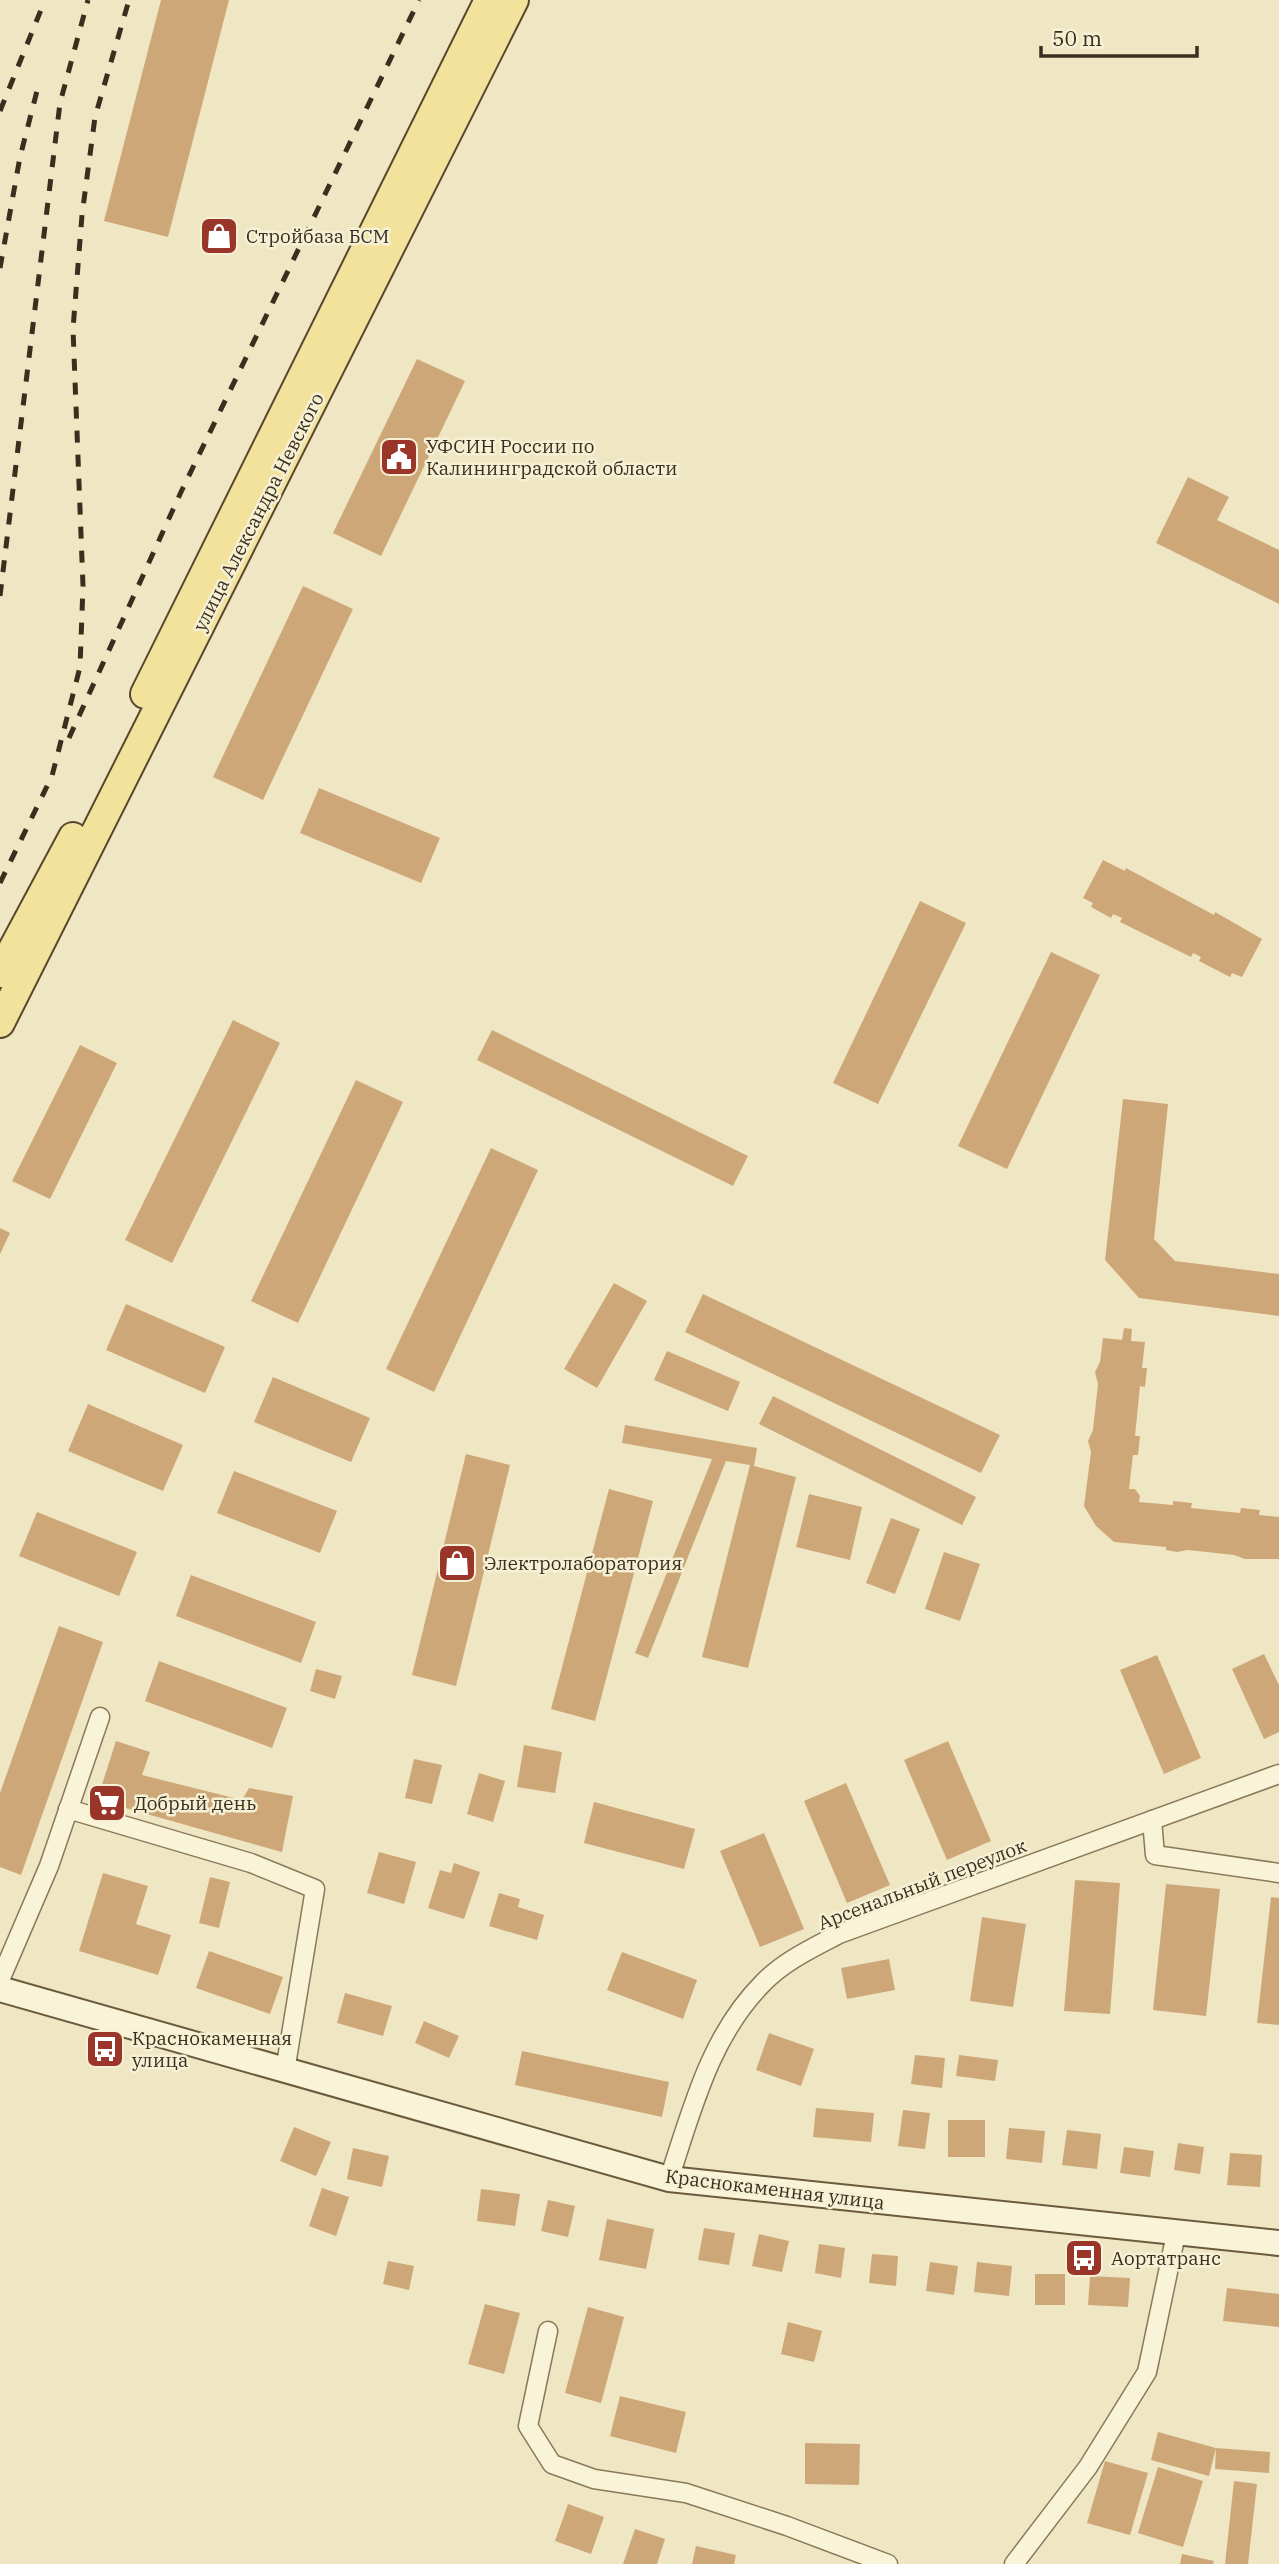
<svg xmlns="http://www.w3.org/2000/svg" width="1279" height="2564" viewBox="0 0 1279 2564" font-family="'IBM Plex Serif',serif">
<rect width="100%" height="100%" fill="#efe7c4"/>
<!-- building -->
<g fill="#cea779">
<path d="M161 0H229L168 237 104 221Z"/>
<path d="M417 359 465 381 381 556 333 533Z"/>
<path d="M1188 477 1229 497 1217 520 1279 550V604L1156 543Z"/>
<path d="M303 586 353 609 263 800 213 777Z"/>
<path d="M319 788 440 838 421 883 300 833Z"/>
<path d="M1103 860 1125 871 1126 868 1214 915 1215 912 1262 939 1242 977 1232 973 1230 977 1199 961 1201 957 1193 953 1191 957 1120 922 1122 918 1113 914 1111 918 1091 907 1093 903 1083 898Z"/>
<path d="M920 901 966 923 878 1104 833 1083Z"/>
<path d="M1051 952 1100 975 1007 1169 958 1146Z"/>
<path d="M233 1020 280 1043 172 1263 125 1240Z"/>
<path d="M492 1030 748 1156 733 1186 477 1060Z"/>
<path d="M80 1045 117 1063 50 1199 12 1181Z"/>
<path d="M356 1080 403 1102 298 1323 251 1301Z"/>
<path d="M1123 1099 1168 1104 1154 1239 1175 1261 1279 1274V1316L1139 1298 1105 1260Z"/>
<path d="M491 1148 538 1170 434 1392 386 1369Z"/>
<path d="M0 1228 10 1233 0 1254Z"/>
<path d="M614 1283 647 1301 597 1388 564 1369Z"/>
<path d="M703 1294 1000 1435 981 1473 685 1332Z"/>
<path d="M126 1304 225 1347 205 1393 106 1350Z"/>
<path d="M1124 1328 1132 1329 1131 1341 1145 1342 1142 1368H1147L1145 1387 1140 1386 1135 1436H1140L1138 1455H1133L1129 1489H1135L1140 1496 1139 1502 1173 1505V1501L1192 1503 1191 1508 1240 1513 1241 1508 1260 1510 1259 1515 1279 1517V1559H1245L1234 1555 1188 1550 1177 1552 1166 1550V1547L1114 1542 1096 1526 1084 1506 1091 1452 1088 1441 1093 1430 1098 1384 1095 1372 1100 1362 1103 1338 1122 1340Z"/>
<path d="M667 1351 740 1382 728 1411 654 1380Z"/>
<path d="M273 1377 370 1418 351 1462 254 1422Z"/>
<path d="M773 1396 976 1497 962 1525 759 1424Z"/>
<path d="M88 1404 183 1445 163 1491 68 1451Z"/>
<path d="M625 1425 757 1448 754 1466 796 1477 748 1668 702 1657 750 1465 726 1461 648 1658 635 1653 712 1459 622 1443Z"/>
<path d="M466 1454 510 1465 456 1686 412 1675Z"/>
<path d="M234 1471 337 1511 320 1553 217 1513Z"/>
<path d="M609 1489 653 1501 595 1721 551 1709Z"/>
<path d="M809 1494 862 1507 850 1560 796 1547Z"/>
<path d="M37 1512 137 1552 119 1596 19 1556Z"/>
<path d="M891 1518 920 1529 895 1594 866 1583Z"/>
<path d="M944 1552 980 1564 960 1621 925 1609Z"/>
<path d="M191 1575 316 1622 301 1663 176 1616Z"/>
<path d="M59 1626 103 1642 21 1875 0 1867V1793Z"/>
<path d="M1264 1654 1279 1685V1732L1264 1739 1232 1669Z"/>
<path d="M1157 1655 1201 1758 1164 1774 1120 1670Z"/>
<path d="M159 1661 287 1708 272 1748 145 1701Z"/>
<path d="M316 1669 342 1676 335 1699 310 1691Z"/>
<path d="M116 1741 150 1752 142 1775 242 1800 249 1788 293 1796 282 1852 97 1800Z"/>
<path d="M948 1741 991 1841 947 1860 904 1760Z"/>
<path d="M524 1745 562 1752 555 1793 517 1787Z"/>
<path d="M414 1759 442 1765 432 1804 405 1798Z"/>
<path d="M479 1773 505 1781 493 1822 467 1814Z"/>
<path d="M846 1783 890 1885 847 1903 804 1801Z"/>
<path d="M594 1802 695 1829 684 1869 584 1843Z"/>
<path d="M764 1833 804 1929 760 1947 720 1851Z"/>
<path d="M379 1852 416 1862 404 1904 367 1893Z"/>
<path d="M454 1863 480 1872 464 1919 428 1908 440 1870 451 1873Z"/>
<path d="M103 1873 148 1886 136 1924 171 1935 158 1975 79 1951Z"/>
<path d="M210 1877 230 1882 219 1928 199 1923Z"/>
<path d="M1075 1880 1120 1883 1110 2014 1064 2011Z"/>
<path d="M1166 1884 1220 1889 1206 2016 1153 2010Z"/>
<path d="M499 1893 520 1899 518 1907 544 1915 537 1940 489 1926Z"/>
<path d="M1271 1897 1279 1898V2025L1257 2023Z"/>
<path d="M982 1917 1026 1924 1013 2007 970 2001Z"/>
<path d="M209 1951 283 1977 270 2014 196 1988Z"/>
<path d="M622 1952 697 1980 683 2019 607 1990Z"/>
<path d="M889 1959 895 1990 847 1999 841 1968Z"/>
<path d="M345 1993 392 2006 383 2036 337 2023Z"/>
<path d="M424 2021 459 2036 449 2058 415 2043Z"/>
<path d="M769 2033 814 2049 801 2086 756 2070Z"/>
<path d="M522 2051 669 2082 662 2117 515 2085Z"/>
<path d="M915 2055 945 2058 942 2088 911 2084Z"/>
<path d="M959 2055 998 2060 995 2081 956 2076Z"/>
<path d="M816 2108 874 2113 871 2142 813 2137Z"/>
<path d="M903 2110 930 2113 925 2149 898 2146Z"/>
<rect x="948" y="2120" width="37" height="37"/>
<path d="M294 2127 331 2142 316 2176 280 2161Z"/>
<path d="M1009 2128 1045 2131 1042 2163 1006 2159Z"/>
<path d="M1067 2130 1101 2134 1097 2169 1062 2165Z"/>
<path d="M1178 2143 1204 2147 1200 2174 1174 2170Z"/>
<path d="M1124 2147 1154 2151 1150 2177 1120 2173Z"/>
<path d="M353 2148 389 2156 382 2187 347 2179Z"/>
<path d="M1230 2153 1262 2155 1260 2187 1227 2185Z"/>
<path d="M322 2188 349 2197 336 2236 309 2226Z"/>
<path d="M481 2189 520 2194 515 2226 477 2221Z"/>
<path d="M548 2200 575 2206 568 2237 541 2231Z"/>
<path d="M607 2219 654 2229 646 2269 599 2260Z"/>
<path d="M704 2228 735 2233 729 2265 698 2260Z"/>
<path d="M759 2234 789 2241 782 2272 752 2266Z"/>
<path d="M819 2244 845 2248 841 2278 815 2273Z"/>
<path d="M872 2254 898 2256 896 2286 869 2283Z"/>
<path d="M388 2261 414 2266 409 2290 383 2284Z"/>
<path d="M930 2262 958 2266 954 2295 926 2291Z"/>
<path d="M977 2262 1012 2266 1009 2296 974 2292Z"/>
<rect x="1035" y="2274" width="30" height="31"/>
<path d="M1090 2276 1130 2278 1128 2307 1088 2305Z"/>
<path d="M1227 2288 1279 2294V2327L1223 2321Z"/>
<path d="M485 2304 520 2313 504 2374 468 2364Z"/>
<path d="M588 2307 624 2317 601 2403 565 2393Z"/>
<path d="M788 2322 822 2331 814 2362 781 2354Z"/>
<path d="M620 2396 686 2412 676 2453 610 2436Z"/>
<path d="M1158 2432 1216 2448 1209 2476 1151 2460Z"/>
<path d="M805 2443 860 2444 859 2485 805 2484Z"/>
<path d="M1216 2448 1270 2452 1269 2473 1215 2469Z"/>
<path d="M1105 2461 1148 2473 1130 2535 1087 2523Z"/>
<path d="M1158 2467 1203 2481 1183 2547 1138 2533Z"/>
<path d="M1234 2481 1257 2484 1248 2564H1225Z"/>
<path d="M568 2504 604 2517 591 2554 555 2541Z"/>
<path d="M635 2529 665 2539 657 2564H623Z"/>
<path d="M696 2546 736 2555 734 2564H692Z"/>
<path d="M1182 2554 1214 2561 1213 2564H1180Z"/>
</g>
<g fill="none" stroke-linecap="round" stroke-linejoin="round">
<defs>
<g id="street">
<path d="M68 1809 251 1863 315 1889 285 2071"/>
<path d="M1152 1820 1155 1855 1279 1873"/>
<path d="M0 1980 49 1866 100 1717"/>
<path d="M669 2179C692 2110 710 2036 763 1983 784 1961 813 1948 839 1934L1279 1774"/>
<path d="M548 2331 528 2426 552 2464 594 2479 686 2493 787 2526 888 2564"/>
<path d="M1014 2564 1088 2467 1147 2372 1176 2234"/>
</g>
<path id="secondary" d="M0 1989 669 2179 1279 2243"/>
<g id="primary">
<path d="M145 694 489 0"/>
<path d="M0 973 73 837"/>
<path d="M0 1023 514 0"/>
</g>
</defs>
<!-- street casing -->
<use href="#street" stroke="#8a795a" stroke-width="21"/>
<!-- secondary casing -->
<use href="#secondary" stroke="#6c5a3d" stroke-width="28"/>
<!-- primary casing -->
<use href="#primary" stroke="#58472e" stroke-width="32"/>
<!-- street -->
<use href="#street" stroke="#f9f3d7" stroke-width="18"/>
<!-- secondary -->
<use href="#secondary" stroke="#f9f3d7" stroke-width="24"/>
<!-- primary -->
<use href="#primary" stroke="#f3e29b" stroke-width="28"/>
<!-- rail -->
<g stroke="#3a2f1e" stroke-width="5" stroke-dasharray="12 12" stroke-linecap="butt">
<path d="M0 111 45 0"/>
<path d="M0 268 20 157 39 83"/>
<path d="M0 596 60 103 88 0"/>
<path d="M69 738 181 492 419 0"/>
<path d="M0 883 52 776 80 667 83 586 73 329 82 215 95 117 129 0"/>
</g>
</g>
<!-- icons -->
<defs>
<symbol id="shop-square" viewBox="-11 -11 22 22"><rect x="-9" y="-9" width="18" height="18" rx="4" fill="#9a3629" stroke="#f6f0d4"/><path d="M-5-2.5h2.3a2.7 3.5 0 0 1 5.4 0H5L5.5 6h-11ZM-1.5-2.5h3a1.5 2.3 0 0 0-3 0Z" fill="#fff"/></symbol>
<symbol id="civic-square" viewBox="-11 -11 22 22"><rect x="-9" y="-9" width="18" height="18" rx="4" fill="#9a3629" stroke="#f6f0d4"/><path d="M-.6-6.5H3V-4.5H.6V-3L4-1V1h2V6H-6V1h2V-1L-.6-3ZM-1.2 2.5V6h2.4V2.5Z" fill="#fff"/></symbol>
<symbol id="supermarket-square" viewBox="-11 -11 22 22"><rect x="-9" y="-9" width="18" height="18" rx="4" fill="#9a3629" stroke="#f6f0d4"/><path d="M-6-5.5h2.5l.6 2H6L4.5 2H-2.5L-4.4-4H-6ZM-1.5 3.2a1.3 1.3 0 1 0 .1 0ZM3 3.2a1.3 1.3 0 1 0 .1 0Z" fill="#fff"/></symbol>
<symbol id="bus-square" viewBox="-11 -11 22 22"><rect x="-9" y="-9" width="18" height="18" rx="4" fill="#9a3629" stroke="#f6f0d4"/><path d="M-5-6H5V4H4V6H2V4H-2V6H-4V4H-5ZM-3.5-4V0h7V-4ZM-3.5 1.2v1.5H-2V1.2ZM2 1.2v1.5H3.5V1.2Z" fill="#fff"/></symbol>
</defs>
<g fill-rule="evenodd">
<use href="#shop-square" x="197" y="214" width="44" height="44"/>
<use href="#civic-square" x="377" y="435" width="44" height="44"/>
<use href="#shop-square" x="435" y="1541" width="44" height="44"/>
<use href="#supermarket-square" x="85" y="1781" width="44" height="44"/>
<use href="#bus-square" x="83" y="2027" width="44" height="44"/>
<use href="#bus-square" x="1062" y="2236" width="44" height="44"/>
</g>
<g text-anchor="middle" stroke-width="5" stroke-linejoin="round" paint-order="stroke">
<!-- poi labels -->
<g font-size="19" fill="#3a2f1e" stroke="#f6f0d4" text-anchor="start">
<text x="246" y="243">Стройбаза БСМ</text>
<text x="426" y="453">УФСИН России по<tspan x="426" dy="22">Калининградской области</tspan></text>
<text x="484" y="1570">Электролаборатория</text>
<text x="134" y="1810">Добрый день</text>
<text x="132" y="2045">Краснокаменная<tspan x="132" dy="22">улица</tspan></text>
<text x="1111" y="2265">Аортатранс</text>
</g>
<!-- street labels -->
<g font-size="19" fill="#3a2f1e" stroke="#f6f0d4">
<text transform="translate(258 512) rotate(-63)" y="7">улица Александра Невского</text>
<text transform="translate(922 1884) rotate(-21)" y="7">Арсенальный переулок</text>
<text transform="translate(775 2189) rotate(7)" y="7">Краснокаменная улица</text>
</g>
</g>
<!-- scale -->
<path d="M1041 46v10h156v-10" fill="none" stroke="#3a2f1e" stroke-width="3.5"/>
<text x="1052" y="46" font-size="21" fill="#3a2f1e" stroke="#f6f0d4" stroke-width="5" paint-order="stroke">50 m</text>
</svg>
